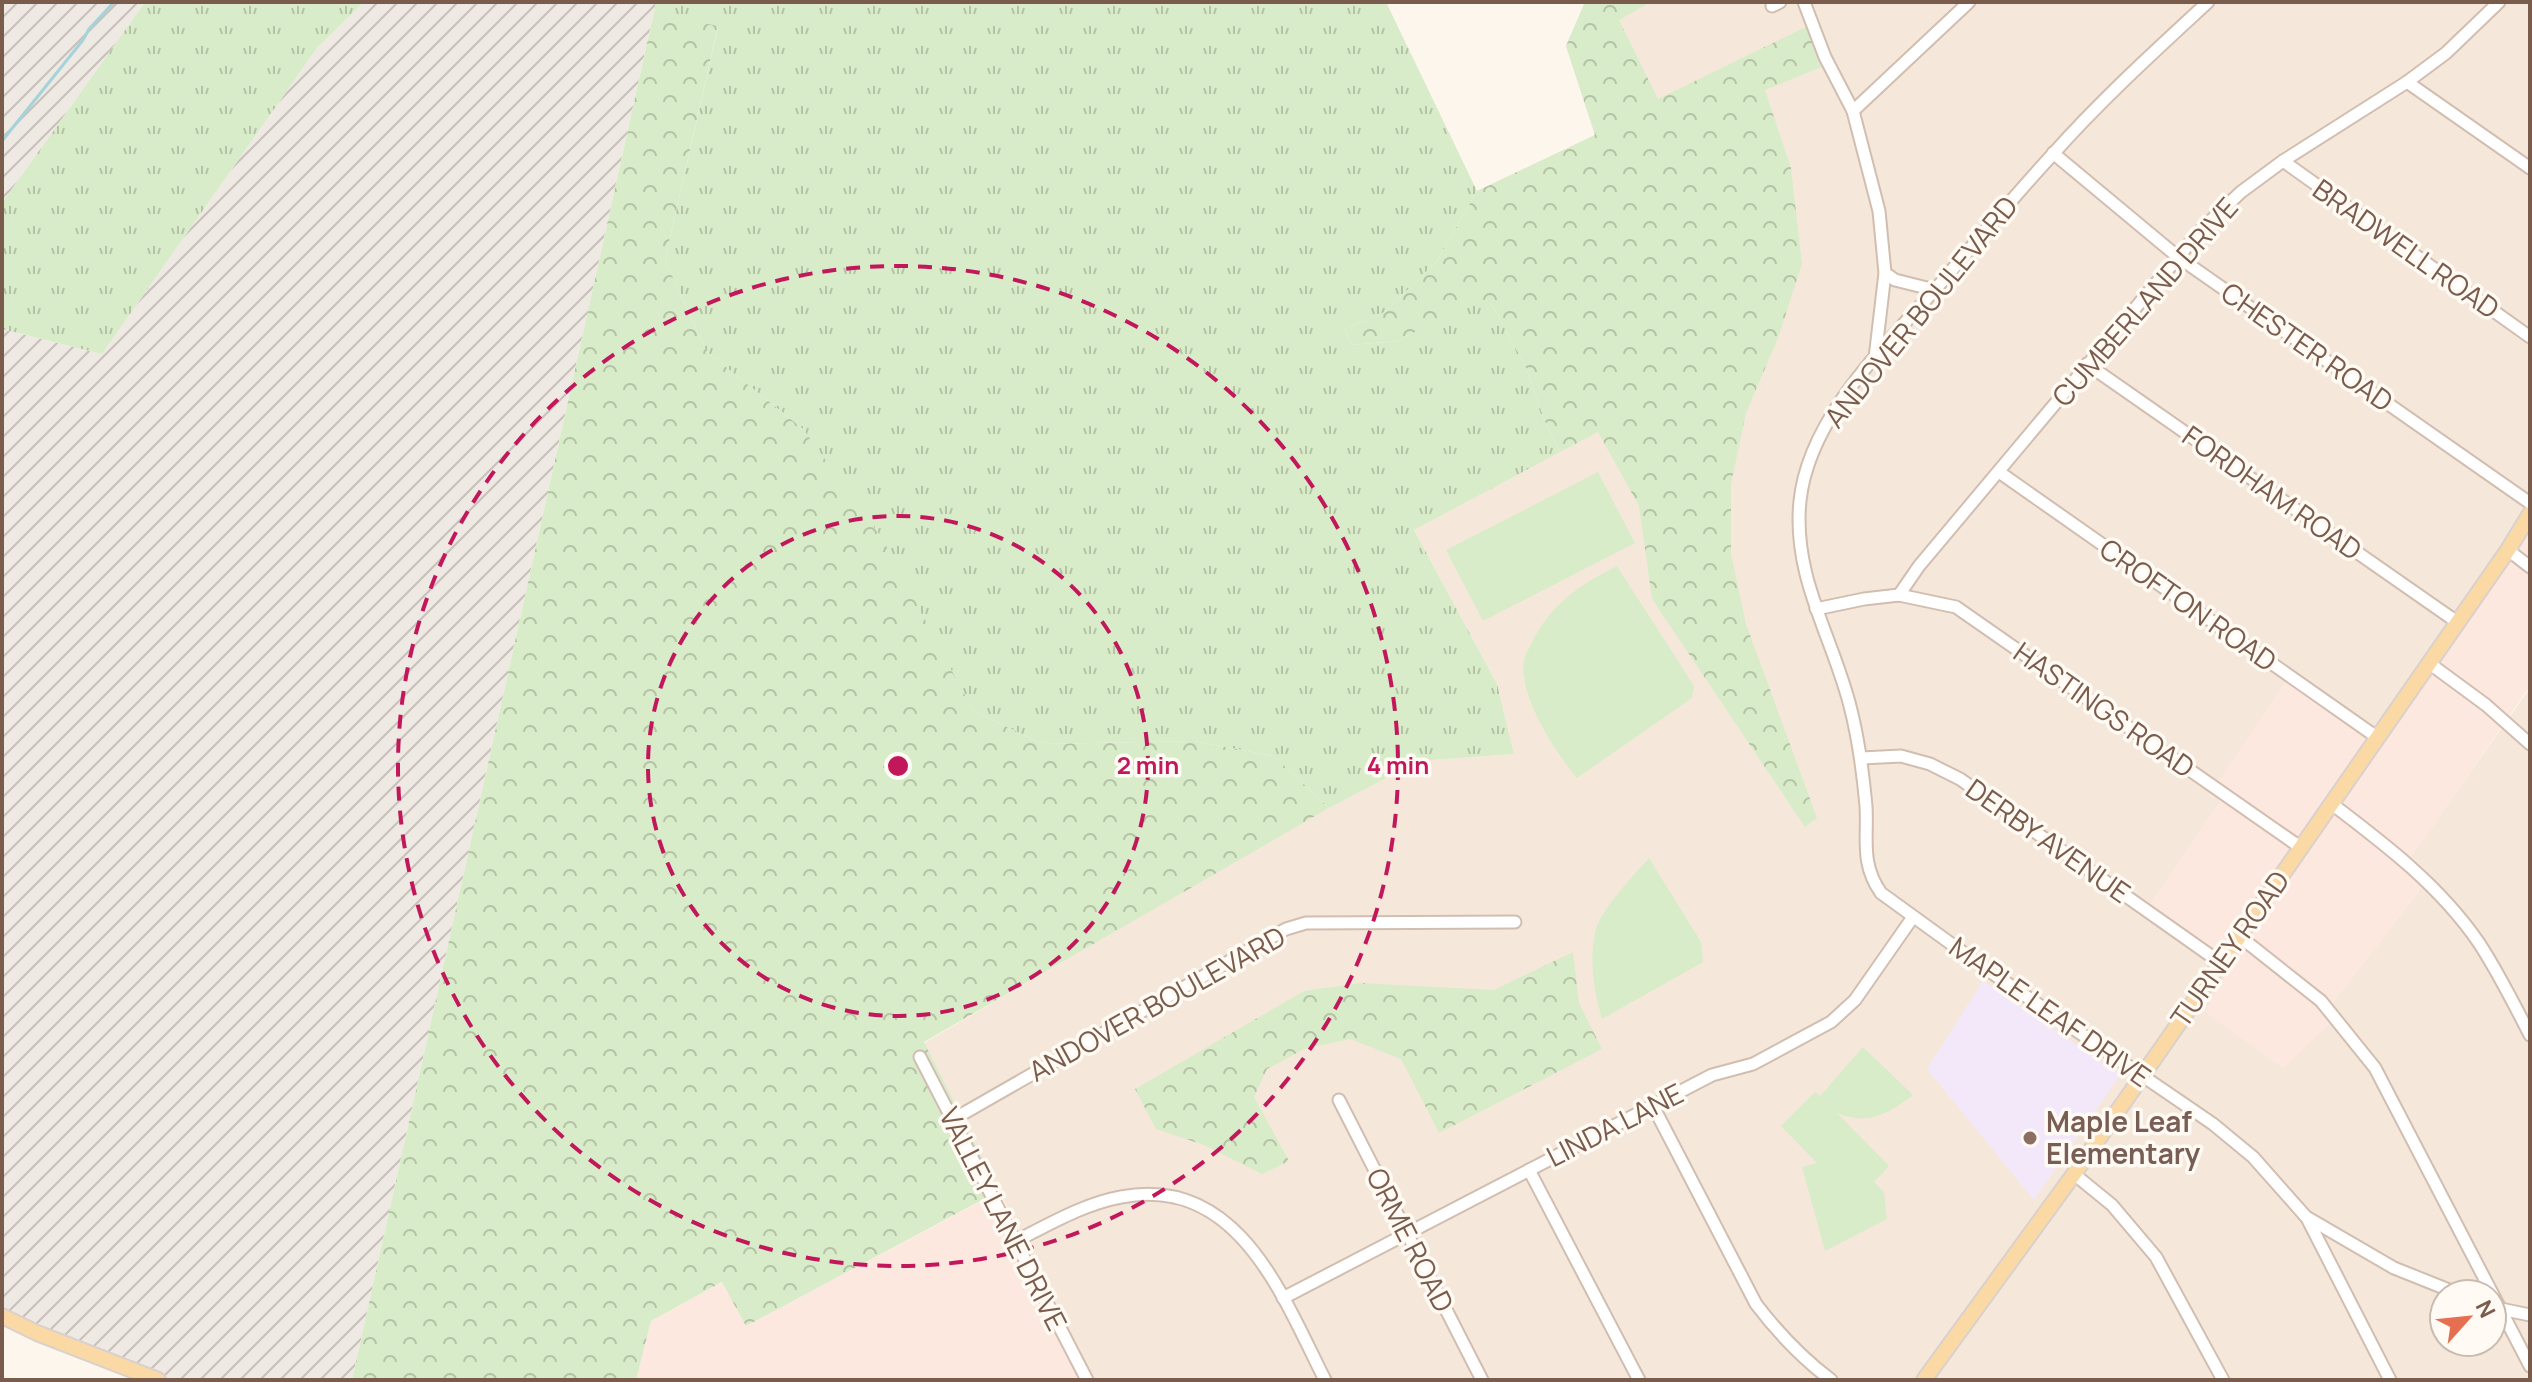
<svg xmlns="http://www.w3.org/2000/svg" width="2532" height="1382" viewBox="0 0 2532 1382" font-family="Manrope,sans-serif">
<defs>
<pattern id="industrial-furrows" width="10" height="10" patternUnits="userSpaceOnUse" patternTransform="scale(2)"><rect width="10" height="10" fill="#efe9e4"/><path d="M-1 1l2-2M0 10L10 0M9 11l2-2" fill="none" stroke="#c7c0bb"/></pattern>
<pattern id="grass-tufts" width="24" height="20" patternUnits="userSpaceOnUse" patternTransform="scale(2)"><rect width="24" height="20" fill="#d8ecc9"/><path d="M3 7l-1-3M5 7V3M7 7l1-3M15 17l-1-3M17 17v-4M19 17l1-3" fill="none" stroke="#b4c2a5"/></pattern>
<pattern id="forest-crowns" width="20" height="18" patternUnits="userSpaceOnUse" patternTransform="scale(2)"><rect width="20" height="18" fill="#d8ecc9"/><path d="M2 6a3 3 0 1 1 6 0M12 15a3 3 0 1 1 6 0" fill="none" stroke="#b4c2a5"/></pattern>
</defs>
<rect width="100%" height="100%" fill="#fdf6ec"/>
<!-- residential -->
<path fill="#f5e8da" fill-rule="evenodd" d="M1585 2H2530V502L2378 729 2293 672 2210 795 2221 801 2150 905 2332 1003 2415 896 2429 875 2411 856 2530 688V1380H1095L924 1043 1298 824 1419 761 1514 754 1497 684 1414 530 1607 426 1477 191 1595 135 1566 46ZM2444 1294H2492V1342H2444Z"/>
<!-- commercial -->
<g fill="#fde8e0">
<path d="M2530 502V686L2412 856 2429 874 2415 896 2332 1003 2339 1015 2283 1068 2205 1012 2231 967 2150 905 2221 801 2209 795 2293 671 2378 729Z"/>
<path d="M991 1196 1087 1380H636L651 1321 723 1282 746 1326Z"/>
</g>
<!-- industrial -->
<g fill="url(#industrial-furrows)">
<path d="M2 2H145L2 203Z"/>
<path d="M364 2H656L352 1380H158L2 1316V329L102 354 317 48Z"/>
</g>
<!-- education -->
<path fill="#f3e8fa" d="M1983 981 2120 1075 2034 1200 1927 1069Z"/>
<!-- grass -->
<g fill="url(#grass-tufts)">
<path d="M145 2H364L317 48 102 354 2 329V203Z"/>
<path d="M656 2H1386L1477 191 1437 261 1385 312 1345 329 1351 345 1398 341 1475 299 1492 305 1525 365 1546 424 1560 452 1414 530 1497 684 1514 754 1419 761 1329 808 1274 756 1194 741 1043 744 973 711 933 638 803 429 706 351 665 260 718 27 653 16Z"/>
</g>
<!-- forest -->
<g fill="url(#forest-crowns)">
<path d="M1585 2H1651L1619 20 1658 99 1812 24 1829 64 1765 90 1791 168 1802 264 1778 338 1746 413 1731 484V554L1746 624 1817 818 1805 827 1652 599 1639 506 1598 432 1560 452 1546 424 1525 365 1492 305 1475 300 1398 341 1351 345 1345 329 1385 312 1437 261 1477 191 1595 135 1566 46Z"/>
<path d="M659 15 718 26 665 260 706 351 803 429 882 538 973 711 1043 744 1194 741 1274 756 1329 808 924 1042 999 1191 746 1326 722 1282 651 1321 636 1380H352L653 16Z"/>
<path d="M1573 952 1579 1003 1602 1049 1439 1133 1401 1059 1350 1039 1304 1049 1267 1069 1254 1097 1289 1161 1262 1174 1204 1145 1156 1129 1135 1089 1304 991 1360 983 1494 990Z"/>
</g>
<!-- green -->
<g fill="#d8ecc9">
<path d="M1598 472 1635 543 1483 621 1446 550Z"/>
<path d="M1617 566 1694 686 1692 698 1577 778C1556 753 1518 696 1524 661 1525 654 1531 645 1534 638 1554 602 1581 584 1617 566Z"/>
<path d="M1649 858 1701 942 1703 962 1602 1019C1594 991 1589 961 1595 933 1599 911 1634 875 1649 858Z"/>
<path d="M1863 1047 1913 1095C1888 1114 1868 1126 1837 1113L1889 1166 1874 1182 1884 1192 1887 1219 1825 1251 1802 1167 1817 1163 1781 1126 1815 1092 1820 1096Z"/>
</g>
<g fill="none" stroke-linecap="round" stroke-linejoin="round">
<!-- stream -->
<path stroke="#a5d3da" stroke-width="3" d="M2 141 83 40 89 29 114 2"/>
<defs>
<g id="minor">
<path d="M1804 2 1825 57 1853 111 1879 211 1885 273 1875 358"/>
<path d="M2208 2C2155 51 2101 100 2053 154 2016 194 1981 236 1946 277 1891 341 1809 414 1800 501 1792 578 1834 639 1851 710 1859 742 1863 773 1866 806 1868 839 1860 863 1881 893L1979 964 2213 1124 2253 1157 2307 1218 2390 1380"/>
<path d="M1772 6 1780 2"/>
<path d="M2407 82 2530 168"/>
<path d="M1853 111 1969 2"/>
<path d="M2053 153 2178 257 2530 503"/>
<path d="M2283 161 2530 337"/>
<path d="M1885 273 1895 280 1935 290"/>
<path d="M2087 364 2457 622"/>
<path d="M1999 472 2378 738"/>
<path d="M2508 550 2530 567"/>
<path d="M1899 595 1919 566 2200 231 2241 192 2283 161 2407 82 2446 53 2499 2"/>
<path d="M1816 609 1864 599 1899 595 1956 607 2300 847"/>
<path d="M2429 663 2486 705 2530 744"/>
<path d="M1862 758 1901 756 1930 764 1960 779 2221 963"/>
<path d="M2332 804C2386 845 2440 886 2479 943 2498 972 2514 1004 2530 1035"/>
<path d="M2239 936 2321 1001 2375 1068 2530 1366"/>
<path d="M920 1057 1087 1380"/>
<path d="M1339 1100 1482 1380"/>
<path d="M1653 1106 1756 1304C1778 1333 1802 1358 1831 1380"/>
<path d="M952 1120 1286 929 1306 923 1515 922"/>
<path d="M1529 1170 1639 1380"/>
<path d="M2074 1174 2112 1205 2156 1257 2223 1380"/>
<path d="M2308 1218 2394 1268 2459 1294"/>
<path d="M1014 1242C1048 1225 1083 1204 1121 1197 1238 1174 1283 1297 1325 1380"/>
<path d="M1283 1298 1712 1075 1753 1064 1831 1022 1855 1000 1913 917"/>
<path d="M2496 1308 2530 1315"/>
</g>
<g id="major">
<path d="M2 1316 37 1333 158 1380"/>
<path d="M1924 1380 2074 1174 2508 550 2530 514"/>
</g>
</defs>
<!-- minor casing -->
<use href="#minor" stroke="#d1beb0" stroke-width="15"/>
<!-- major casing -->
<use href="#major" stroke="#dad1cd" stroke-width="18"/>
<!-- minor -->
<use href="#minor" stroke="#fff" stroke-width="11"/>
<!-- major -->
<use href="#major" stroke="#fbd9a5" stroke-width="14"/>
</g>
<!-- distance rings -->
<g fill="none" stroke="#c2185b" stroke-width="4" stroke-dasharray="14 10">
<circle cx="898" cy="766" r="250"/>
<circle cx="898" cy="766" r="500"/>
</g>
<!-- markers -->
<circle fill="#8d6e63" stroke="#fffaf3" stroke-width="3" cx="2030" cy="1138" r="8"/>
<g text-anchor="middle" stroke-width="7" stroke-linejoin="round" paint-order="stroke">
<!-- street labels -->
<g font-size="28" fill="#7a5c4d" stroke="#fffaf3">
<text transform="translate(2406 249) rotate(35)" y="10">BRADWELL ROAD</text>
<text transform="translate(2145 302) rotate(-49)" y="10">CUMBERLAND DRIVE</text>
<text transform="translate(1921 312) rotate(-51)" y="10">ANDOVER BOULEVARD</text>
<text transform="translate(2307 347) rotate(35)" y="10">CHESTER ROAD</text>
<text transform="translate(2272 493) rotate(35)" y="10">FORDHAM ROAD</text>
<text transform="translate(2188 605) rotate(35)" y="10">CROFTON ROAD</text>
<text transform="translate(2104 710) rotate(35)" y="10">HASTINGS ROAD</text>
<text transform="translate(2048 841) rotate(35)" y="10">DERBY AVENUE</text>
<text transform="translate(2230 949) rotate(-55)" y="10">TURNEY ROAD</text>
<text transform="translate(1157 1004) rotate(-29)" y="10">ANDOVER BOULEVARD</text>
<text transform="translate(2050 1012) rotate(35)" y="10">MAPLE LEAF DRIVE</text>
<text transform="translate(1615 1125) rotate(-27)" y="10">LINDA LANE</text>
<text transform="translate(1003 1219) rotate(63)" y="10">VALLEY LANE DRIVE</text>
<text transform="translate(1410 1240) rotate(63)" y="10">ORME ROAD</text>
</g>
<!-- education labels -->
<g font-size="28" font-weight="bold" fill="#785e54" stroke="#fffaf3" text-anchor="start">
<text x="2046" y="1132">Maple Leaf<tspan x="2046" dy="32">Elementary</tspan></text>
</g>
</g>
<circle cx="898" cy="766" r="12" fill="#c2185b" stroke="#fffaf3" stroke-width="4"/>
<g font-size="24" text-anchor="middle" font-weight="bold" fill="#c2185b" stroke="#fffaf3" stroke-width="7" stroke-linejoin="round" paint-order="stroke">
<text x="1148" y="774">2 min</text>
<text x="1398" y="774">4 min</text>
</g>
<!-- border -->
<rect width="2532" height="1382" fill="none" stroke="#7a5c4d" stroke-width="8"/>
<!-- north arrow -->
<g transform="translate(2468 1318) rotate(63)"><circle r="38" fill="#fffaf3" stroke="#cabbb1" stroke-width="2"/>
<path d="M0-6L14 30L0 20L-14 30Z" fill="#e76f51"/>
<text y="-12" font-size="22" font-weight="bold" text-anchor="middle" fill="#7a5c4d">N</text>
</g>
</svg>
